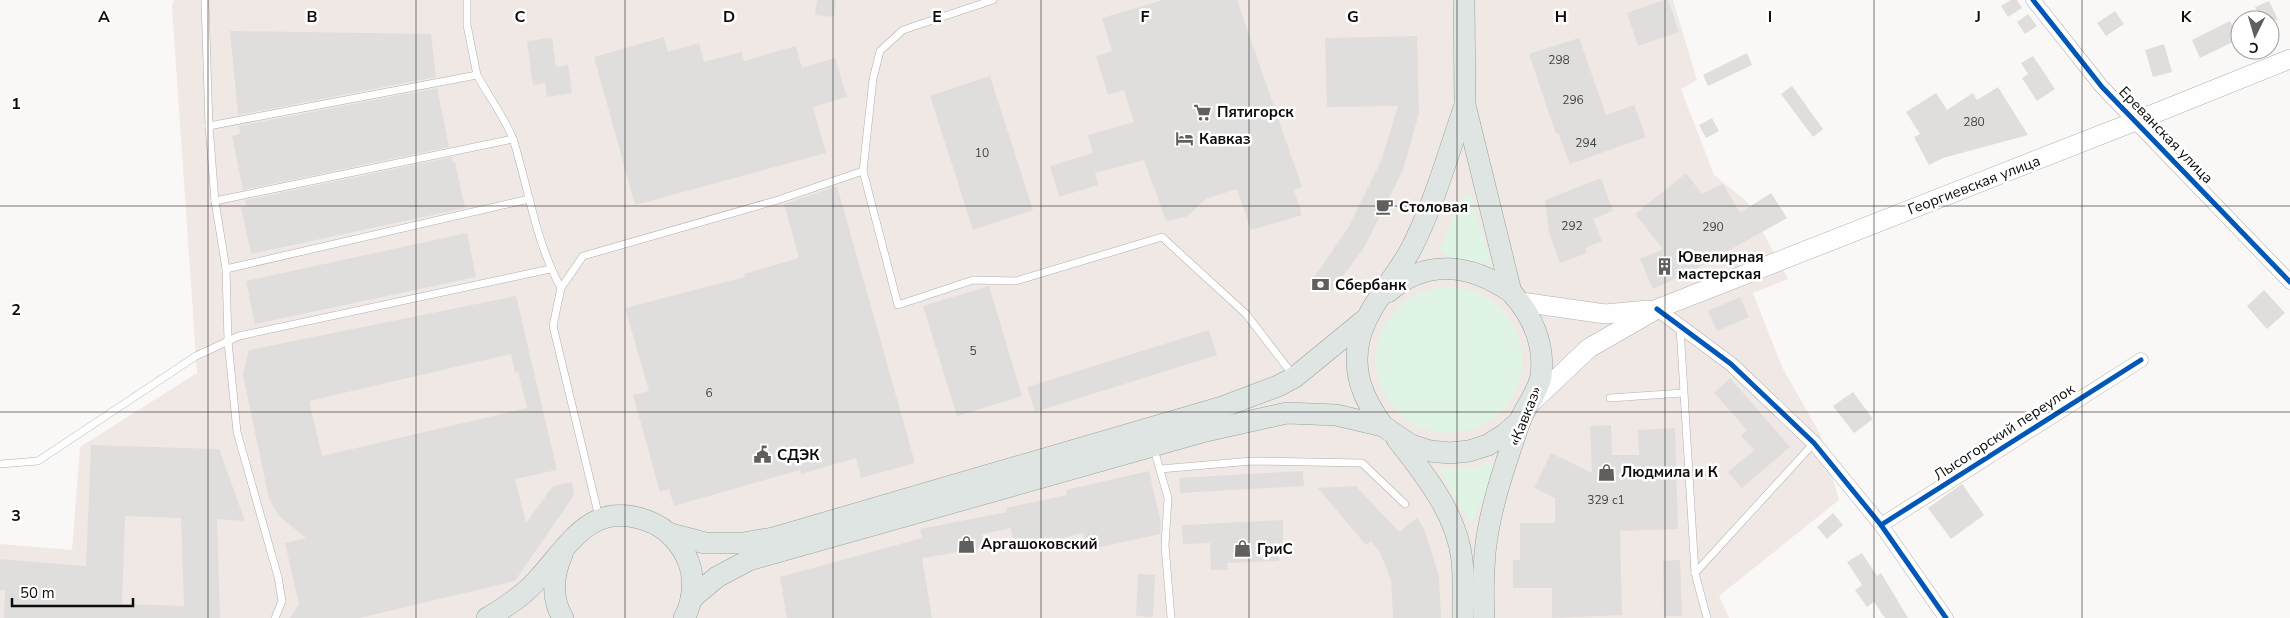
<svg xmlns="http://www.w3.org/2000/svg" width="2290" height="618" viewBox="0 0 2290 618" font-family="'Nunito Sans',sans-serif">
<rect width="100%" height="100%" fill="#faf8f6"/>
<!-- built -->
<path fill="#f0e8e4" d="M174 0H1673L1697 80 1681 89 1714 175 1747 202 1788 279 1753 293 1782 367 1820 434 1839 500 1719 596 1729 618H0V544L72 550 80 447 197 373 172 7Z"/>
<!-- green -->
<g fill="#dff4e5">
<path d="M1467 195 1471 196 1491 264 1447 257 1440 248 1462 197Z"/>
<circle cx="1449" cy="360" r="73"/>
<path d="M1498 460 1473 522 1468 519 1439 469 1474 468Z"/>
</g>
<!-- building -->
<g fill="#dfdedd" fill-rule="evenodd">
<path d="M817 0H836L834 17 815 15Z"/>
<path d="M1163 0H1237L1302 187 1294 190 1302 215 1251 230 1237 189 1206 199 1186 217 1166 221 1144 160 1095 173 1098 185 1059 197 1050 166 1093 153 1088 135 1134 122 1124 90 1108 95 1096 56 1112 51 1102 18Z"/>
<path d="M1664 0H1668L1679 32 1638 46 1627 13Z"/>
<path d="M2011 0H2017L2022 8 2008 17 2001 6Z"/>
<path d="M2269 1 2278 20H2261L2255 7Z"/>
<path d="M2115 11 2124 24 2106 36 2097 23Z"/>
<path d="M2028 14 2037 26 2025 34 2017 22Z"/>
<path d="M2230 21 2239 39 2200 58 2192 40Z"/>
<path d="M230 31 431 34 436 77 238 115Z"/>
<path d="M1417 36 1419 113 1403 170 1364 248 1331 292 1313 279 1348 228 1381 161 1398 106 1327 107 1325 38Z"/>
<path d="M664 37 668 52 699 43 704 62 742 52 744 61 796 46 802 68 835 58 847 97 813 107 826 153 635 205 594 57Z"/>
<path d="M552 38 556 67 568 65 572 93 547 97 545 83 533 85 527 41Z"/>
<path d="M1579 38 1606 115 1634 105 1646 137 1570 164 1558 133 1556 134 1529 54Z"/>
<path d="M2164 44 2172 72 2153 77 2145 50Z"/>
<path d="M1747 53 1752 65 1708 86 1703 75Z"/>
<path d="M2033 56 2055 89 2037 101 2022 78 2028 74 2021 63Z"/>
<path d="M990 76 1033 210 973 230 930 96Z"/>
<path d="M1792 86 1823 129 1813 137 1781 94Z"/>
<path d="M1998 87 2028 135 1943 158 1929 165 1914 137 1920 134 1906 112 1936 93 1947 110 1973 93 1977 100Z"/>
<path d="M437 88 449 147 243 190 232 136 240 134 239 126Z"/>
<path d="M1712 118 1719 131 1706 138 1699 125Z"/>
<path d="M452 157 453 163 455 162 465 208 251 254 241 207 246 206 245 200Z"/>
<path d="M1686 173 1702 194 1723 184 1740 213 1771 193 1787 218 1690 272 1653 289 1640 259 1663 249 1635 214Z"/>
<path d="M1601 178 1613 211 1593 219 1602 241 1585 248 1587 253 1560 263 1549 233 1545 200Z"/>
<path d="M837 186 915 463 861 478 856 458 801 474 800 470 674 506 669 489 660 492 633 395 649 391 625 308 745 277 744 274 799 258 784 204Z"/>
<path d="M467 233 476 277 255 324 246 281Z"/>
<path d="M989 286 1022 396 957 416 923 306Z"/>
<path d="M2264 290 2285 313 2267 329 2247 306Z"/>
<path d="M516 296 557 470 515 479 526 523 553 486 572 482 574 495 515 581 359 618H290L299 604 285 543 306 538 279 516 269 499 243 375 249 350ZM511 354 515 373 518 372 527 408 322 456 309 401Z"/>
<path d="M1740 297 1749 317 1717 331 1708 311Z"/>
<path d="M1209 330 1217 355 1035 412 1027 387Z"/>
<path d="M1730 378 1790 447 1742 488 1728 472 1754 450 1741 436 1747 430 1714 393Z"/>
<path d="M1853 392 1873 419 1854 433 1833 406Z"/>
<path d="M1611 425 1612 455H1639L1638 430 1675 428 1678 529 1620 531 1622 615 1552 618V588H1513V560H1520V523H1555V498L1534 488 1551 453 1592 473 1590 426Z"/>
<path d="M91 445 219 449 245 521 217 519 220 618H4L5 590H0V559L86 566ZM125 516 181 518 184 606 122 604Z"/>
<path d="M1149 471 1161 523 1160 534 1087 550 1083 533 1053 540V537L1014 545 1011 528 982 534 984 548 922 558 932 618H787L780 577 922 538 920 529 1007 512 1006 508 1067 495 1066 490Z"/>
<path d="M1303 471 1304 486 1180 493 1179 478Z"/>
<path d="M1962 484 1984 515 1951 539 1928 508Z"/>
<path d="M1356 486 1399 532 1417 518 1424 529 1439 576 1441 618H1393L1391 580 1380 552 1371 541 1366 545 1318 488Z"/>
<path d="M1833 513 1843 525 1827 539 1817 527Z"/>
<path d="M1283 520V544H1279V561L1227 563 1228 570H1211L1210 543 1183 544 1182 525Z"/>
<path d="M1862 553 1877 576 1881 573 1908 618H1885L1874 602 1867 607 1855 590 1862 585 1847 562Z"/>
<path d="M1680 560 1682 616H1664L1663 561Z"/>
<path d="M1138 574 1155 575 1153 617 1136 616Z"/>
</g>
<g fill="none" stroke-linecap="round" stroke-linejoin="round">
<defs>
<g id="service">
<path d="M205 0 209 126 215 201 226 269 228 341 237 432 278 577 282 601 275 618"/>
<path d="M467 0V25L477 75"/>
<path d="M993 0 903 30 880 51 873 79 863 171 898 305 973 280 1016 281 1162 237 1246 314 1293 375"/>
<path d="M209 126 477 75C487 94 508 122 514 142 529 191 536 243 561 288"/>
<path d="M215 201 513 139"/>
<path d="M226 269 529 199"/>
<path d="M1680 327 1695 573 1707 618"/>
<path d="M1610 398 1683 393"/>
<path d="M1154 449 1168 498 1165 545 1171 618"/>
<path d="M0 464 38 461 196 356 239 336 550 269"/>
<path d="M1160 469 1252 461 1362 463 1405 504"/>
<path d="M599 517 553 326 561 288 583 256 778 200 863 171"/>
<path d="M1695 573 1814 443"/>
</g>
<g id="minor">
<path d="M2033 0 2102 87 2290 282"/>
<path d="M1657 309 1731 364 1814 443 1881 525 1946 618"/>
<path d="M1881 525 2141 360"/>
</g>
<g id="secondary">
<path d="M1521 302 1605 314 1648 310"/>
<path d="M1533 401 1589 348 1657 309 2136 121 2290 59"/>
</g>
<g id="primary">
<path d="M1464 0 1465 105 1511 292C1532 315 1545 344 1541 376 1537 396 1524 407 1519 424 1505 465 1489 510 1485 553 1483 575 1483 596 1484 618"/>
<path d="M1388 292C1427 257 1472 265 1511 292"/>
<path d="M1383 426C1364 400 1352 374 1359 341 1365 310 1394 280 1410 251 1434 205 1448 154 1465 105"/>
<path d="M1397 439C1425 475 1457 514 1462 560 1464 579 1463 599 1463 618"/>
<path d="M671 534 705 543H743L773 538 1222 407 1278 386 1295 377 1367 318"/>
<path d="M562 555C553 574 551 599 563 618"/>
<path d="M691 599 717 577 749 560 1206 431 1287 413 1336 415 1383 426 1411 445 1430 451 1450 453 1469 451 1488 445 1505 434 1520 421"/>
<path d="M487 618C506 607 523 596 538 579 571 543 591 500 648 521 667 528 682 544 689 563 695 580 693 603 684 618"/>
</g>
</defs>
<!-- service casing -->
<use href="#service" stroke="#b1afad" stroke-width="8"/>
<!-- minor casing -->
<use href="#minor" stroke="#b1afad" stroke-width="15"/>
<!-- secondary casing -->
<use href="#secondary" stroke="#b1afad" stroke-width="20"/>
<!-- primary casing -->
<use href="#primary" stroke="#97a29d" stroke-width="22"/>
<!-- service -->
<use href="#service" stroke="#fefefe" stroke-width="7"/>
<!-- minor -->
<use href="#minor" stroke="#fefefe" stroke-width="14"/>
<!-- secondary -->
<use href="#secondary" stroke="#fefefe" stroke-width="19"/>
<!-- primary -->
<use href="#primary" stroke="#dfe5e3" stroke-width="21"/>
<defs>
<g id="cycleway">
<path d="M2033 0 2102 87 2290 282"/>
<path d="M1657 309 1731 364 1814 443 1881 525 1946 618"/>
<path d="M1881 525 2141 360"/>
</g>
</defs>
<!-- cycleway casing -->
<use href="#cycleway" stroke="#fff" stroke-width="8"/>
<!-- cycleway -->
<use href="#cycleway" stroke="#0057b8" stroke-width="5"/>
</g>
<!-- grid -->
<path fill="none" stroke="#0e0d0c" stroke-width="1" stroke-opacity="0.55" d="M208 0V618M416 0V618M625 0V618M833 0V618M1041 0V618M1249 0V618M1457 0V618M1665 0V618M1874 0V618M2082 0V618M0 206H2290M0 412H2290"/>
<!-- icons -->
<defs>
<symbol id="supermarket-bare" viewBox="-9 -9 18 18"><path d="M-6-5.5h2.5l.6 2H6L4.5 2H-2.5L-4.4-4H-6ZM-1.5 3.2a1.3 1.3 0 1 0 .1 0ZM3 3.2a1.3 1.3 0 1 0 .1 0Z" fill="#615f5e" stroke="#fff" stroke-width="2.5" paint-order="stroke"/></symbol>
<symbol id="hotel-bare" viewBox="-9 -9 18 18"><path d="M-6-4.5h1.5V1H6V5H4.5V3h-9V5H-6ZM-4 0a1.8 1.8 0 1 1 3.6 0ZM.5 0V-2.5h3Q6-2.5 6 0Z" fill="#615f5e" stroke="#fff" stroke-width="2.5" paint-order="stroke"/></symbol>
<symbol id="cafe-bare" viewBox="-9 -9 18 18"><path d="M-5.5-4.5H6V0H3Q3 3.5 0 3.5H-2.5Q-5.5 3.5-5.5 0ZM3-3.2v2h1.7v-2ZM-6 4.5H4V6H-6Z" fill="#615f5e" stroke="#fff" stroke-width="2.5" paint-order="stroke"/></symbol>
<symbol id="building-bare" viewBox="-9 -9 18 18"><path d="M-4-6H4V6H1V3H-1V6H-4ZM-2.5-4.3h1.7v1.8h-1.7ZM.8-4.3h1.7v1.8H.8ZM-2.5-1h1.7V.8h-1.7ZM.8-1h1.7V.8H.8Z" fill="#615f5e" stroke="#fff" stroke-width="2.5" paint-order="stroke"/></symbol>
<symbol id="bank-bare" viewBox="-9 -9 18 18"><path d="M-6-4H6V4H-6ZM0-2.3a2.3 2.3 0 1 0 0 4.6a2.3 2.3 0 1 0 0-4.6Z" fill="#615f5e" stroke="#fff" stroke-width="2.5" paint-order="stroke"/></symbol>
<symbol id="civic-bare" viewBox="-9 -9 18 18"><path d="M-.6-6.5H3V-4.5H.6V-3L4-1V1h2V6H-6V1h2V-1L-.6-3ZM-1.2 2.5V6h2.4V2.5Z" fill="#615f5e" stroke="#fff" stroke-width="2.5" paint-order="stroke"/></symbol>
<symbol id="shop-bare" viewBox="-9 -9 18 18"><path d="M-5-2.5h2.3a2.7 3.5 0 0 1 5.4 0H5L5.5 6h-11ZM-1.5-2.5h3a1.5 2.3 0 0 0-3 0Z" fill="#615f5e" stroke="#fff" stroke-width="2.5" paint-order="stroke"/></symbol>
</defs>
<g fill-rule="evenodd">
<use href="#supermarket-bare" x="1190" y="100" width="25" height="25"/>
<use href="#hotel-bare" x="1172" y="126" width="25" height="25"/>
<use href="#cafe-bare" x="1372" y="194" width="25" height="25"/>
<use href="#building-bare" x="1652" y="254" width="25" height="25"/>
<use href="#bank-bare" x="1308" y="272" width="25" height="25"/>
<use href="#civic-bare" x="750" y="442" width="25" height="25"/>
<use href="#shop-bare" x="1594" y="460" width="25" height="25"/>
<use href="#shop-bare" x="954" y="532" width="25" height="25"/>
<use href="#shop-bare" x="1230" y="536" width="25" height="25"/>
</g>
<g text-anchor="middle" stroke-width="5" stroke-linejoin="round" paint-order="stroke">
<!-- number labels -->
<g font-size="12" fill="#434241">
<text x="1559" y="64">298</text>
<text x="1573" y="104">296</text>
<text x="1974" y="126">280</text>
<text x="1586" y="147">294</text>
<text x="982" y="157">10</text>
<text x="1572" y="230">292</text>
<text x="1713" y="231">290</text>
<text x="973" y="355">5</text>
<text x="709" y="397">6</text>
<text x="1606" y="504">329 с1</text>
</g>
<!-- poi labels -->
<g font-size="15" font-weight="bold" fill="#0e0d0c" stroke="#fff" text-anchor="start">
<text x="1217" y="117">Пятигорск</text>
<text x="1199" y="144">Кавказ</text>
<text x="1399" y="212">Столовая</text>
<text x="1678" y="262">Ювелирная<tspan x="1678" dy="17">мастерская</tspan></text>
<text x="1335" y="290">Сбербанк</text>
<text x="777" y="460">СДЭК</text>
<text x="1621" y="477">Людмила и К</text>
<text x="981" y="549">Аргашоковский</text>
<text x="1257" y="554">ГриС</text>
</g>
<!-- street labels -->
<g font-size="15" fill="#0e0d0c" stroke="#fff">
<text transform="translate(2166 135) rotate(46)" y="5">Ереванская улица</text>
<text transform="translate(1974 185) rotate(-21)" y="5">Георгиевская улица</text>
<text transform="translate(1525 416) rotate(-68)" y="5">«Кавказ»</text>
<text transform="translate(2004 432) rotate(-33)" y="5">Лысогорский переулок</text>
</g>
</g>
<g font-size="16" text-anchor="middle" font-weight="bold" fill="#0e0d0c" stroke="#fff" stroke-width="5" stroke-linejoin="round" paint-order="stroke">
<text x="104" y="22">A</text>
<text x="312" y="22">B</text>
<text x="520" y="22">C</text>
<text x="729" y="22">D</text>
<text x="937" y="22">E</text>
<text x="1145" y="22">F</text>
<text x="1353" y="22">G</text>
<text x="1561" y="22">H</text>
<text x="1770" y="22">I</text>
<text x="1978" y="22">J</text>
<text x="2186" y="22">K</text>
<text x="16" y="109">1</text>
<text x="16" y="315">2</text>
<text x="16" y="521">3</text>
</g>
<!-- north arrow -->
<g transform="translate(2255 35) rotate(185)"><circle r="24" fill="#ffffff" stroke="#9f9e9e"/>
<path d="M0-4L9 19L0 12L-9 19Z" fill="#615f5e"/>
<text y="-8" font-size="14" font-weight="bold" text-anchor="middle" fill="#0e0d0c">С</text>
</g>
<!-- scale -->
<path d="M12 598v8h121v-8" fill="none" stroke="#0e0d0c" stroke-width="2.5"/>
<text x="20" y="598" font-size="15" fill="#0e0d0c" stroke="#ffffff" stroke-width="4" paint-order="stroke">50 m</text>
</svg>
